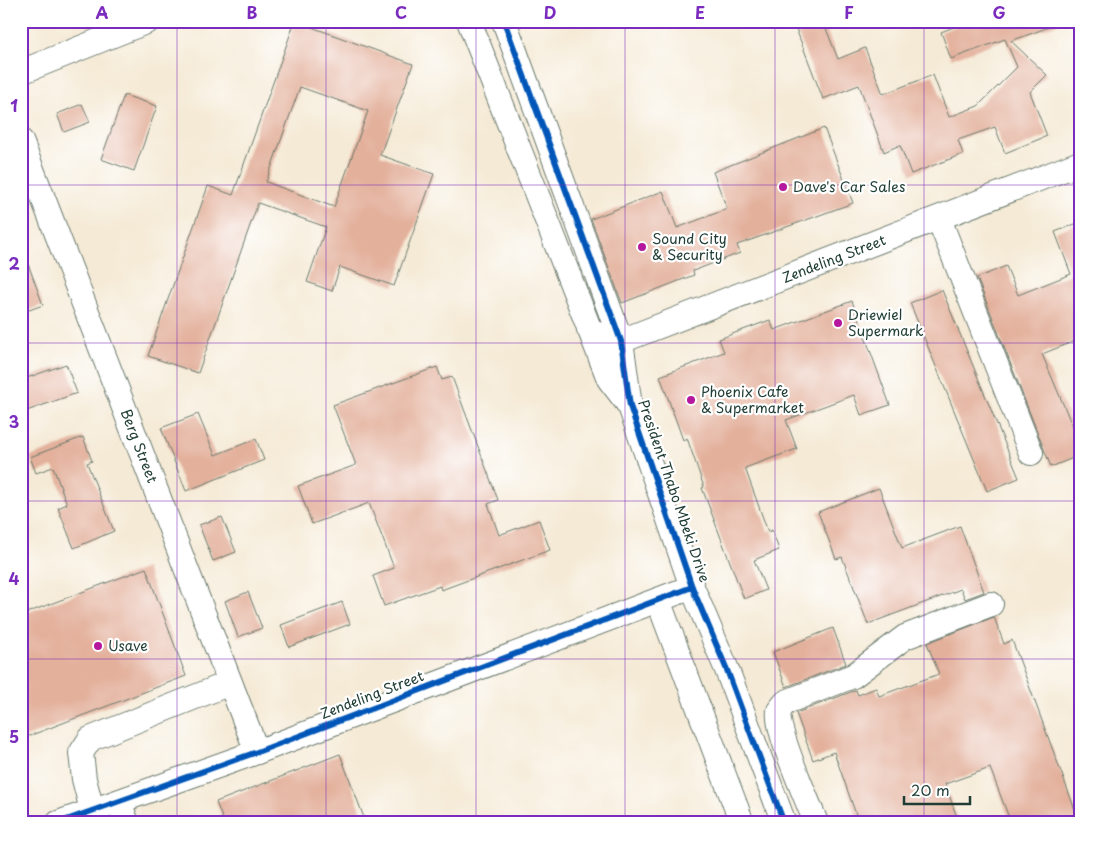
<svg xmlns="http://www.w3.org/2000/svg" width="1101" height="844" viewBox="0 0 1101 844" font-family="'Playpen Sans',sans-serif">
<rect width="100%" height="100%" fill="#fff"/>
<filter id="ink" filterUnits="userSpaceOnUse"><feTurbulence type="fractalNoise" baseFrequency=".02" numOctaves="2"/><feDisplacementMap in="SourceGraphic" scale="10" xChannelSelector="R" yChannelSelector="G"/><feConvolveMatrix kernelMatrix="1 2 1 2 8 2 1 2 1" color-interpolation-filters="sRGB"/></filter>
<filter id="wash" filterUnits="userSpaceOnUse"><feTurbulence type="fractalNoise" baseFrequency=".0096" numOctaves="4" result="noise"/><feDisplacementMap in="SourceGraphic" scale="20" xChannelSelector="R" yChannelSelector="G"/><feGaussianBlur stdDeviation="1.12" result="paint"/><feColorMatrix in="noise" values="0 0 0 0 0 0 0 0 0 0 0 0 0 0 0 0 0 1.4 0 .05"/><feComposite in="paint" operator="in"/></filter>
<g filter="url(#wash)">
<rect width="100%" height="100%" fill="#f5ead6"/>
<g id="blocks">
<!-- building -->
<g fill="#e3b09b" fill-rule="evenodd">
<path d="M295 21 413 64 380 155 434 174 394 286 340 267 332 291 307 282 326 227 258 203 198 373 148 356 208 186 233 195ZM300 87 368 111 334 207 266 182Z"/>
<path d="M793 21H823L838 59 865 48 883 94 933 75 949 117 978 106 1017 67 1005 39 951 59 941 32 969 21H1060V23L1011 41 1047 75 1030 92 1047 136 1005 153 995 127 958 140 963 154 911 174 900 145 884 152 859 85 823 99Z"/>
<path d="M124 95 157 106 134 171 101 159Z"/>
<path d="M82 104 90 122 64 132 57 114Z"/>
<path d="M824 128 853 203 737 245 740 253 693 271 694 275 622 303 591 219 663 191 677 228 727 209 713 172Z"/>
<path d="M1080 222V339L1042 354 1080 444V455L1051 467 977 278 1006 266 1018 295 1071 274 1055 232Z"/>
<path d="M23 250 43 305 21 313V251Z"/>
<path d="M942 290 1019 478 987 491 910 303Z"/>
<path d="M852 301 890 405 861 415 854 395 786 420 797 449 745 468 768 532 772 530 779 550 754 560 766 590 744 599 702 488 704 487 687 438 683 440 660 376 724 352 719 339 770 320 774 330Z"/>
<path d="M66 364 77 393 21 413V380Z"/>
<path d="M437 367 442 380 452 377 498 500 488 504 499 535 539 520 550 550 441 590 440 586 384 606 373 576 394 568 369 503 312 524 298 486 356 465 333 405Z"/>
<path d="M198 414 215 455 256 439 264 460 186 491 161 428Z"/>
<path d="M83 437 92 461 87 463 114 531 74 548 58 508 67 504 53 467 36 473 30 457Z"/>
<path d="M879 488 902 548 960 526 984 592 965 599 961 589 868 624 842 557 836 559 818 512Z"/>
<path d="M222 517 236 552 213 561 199 525Z"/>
<path d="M146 568 186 676 21 739V615Z"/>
<path d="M248 592 262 628 238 637 225 601Z"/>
<path d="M342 602 350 624 289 647 281 625Z"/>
<path d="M994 617 1004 644 1012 640 1080 823H1011L990 768 945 784 959 823H859L834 752 813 760 796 713 856 690 858 695 876 688 879 696 939 674 927 643Z"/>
<path d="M833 628 846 664 786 687 773 652Z"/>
<path d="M340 754 366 823H224L216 802Z"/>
</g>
</g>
</g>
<g filter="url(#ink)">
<use href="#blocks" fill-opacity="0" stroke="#6a7a6d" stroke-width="1"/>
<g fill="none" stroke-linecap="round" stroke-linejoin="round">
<defs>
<g id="minor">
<path d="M469 21 609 379 629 405"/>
<path d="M504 21 621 341 630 406 692 587 727 670 784 823"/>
<path d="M21 72 148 21"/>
<path d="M21 141 257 752"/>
<path d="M939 219 1031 453"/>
<path d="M589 329 604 339 621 341 1080 163"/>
<path d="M658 600 742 823"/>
<path d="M119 802 127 823"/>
<path d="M92 810 84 779 81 753 90 739 230 683"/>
<path d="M58 823 257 752 692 587"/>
<path d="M816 823C808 801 775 730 779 711 780 708 784 705 786 702L853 676 905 637 991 604"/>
</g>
</defs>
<!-- minor casing -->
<use href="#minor" stroke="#6a7a6d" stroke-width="26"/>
<!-- minor -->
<use href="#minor" stroke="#fff" stroke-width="24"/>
<defs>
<g id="cycleway">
<path d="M504 21 621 341 630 406 692 587 727 670 784 823"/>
<path d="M58 823 257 752 692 587"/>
</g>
</defs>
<!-- cycleway casing -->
<use href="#cycleway" stroke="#fff" stroke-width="9"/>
<!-- cycleway -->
<use href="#cycleway" stroke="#0057b8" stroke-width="6"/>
</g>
</g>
<!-- grid -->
<path fill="none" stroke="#7b2cbf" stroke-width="1" stroke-opacity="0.55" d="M177 21V823M326 21V823M476 21V823M625 21V823M775 21V823M924 21V823M21 185H1080M21 343H1080M21 501H1080M21 659H1080"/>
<!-- markers -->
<g fill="#b5179e" stroke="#fff" stroke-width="2">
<circle cx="783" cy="187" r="5"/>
<circle cx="642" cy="247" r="5"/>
<circle cx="838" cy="323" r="5"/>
<circle cx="691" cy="400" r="5"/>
<circle cx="98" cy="646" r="5"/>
</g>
<g text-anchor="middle" stroke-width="4.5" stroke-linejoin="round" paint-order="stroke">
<!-- poi labels -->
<g font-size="14" fill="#1f3d34" stroke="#fff" text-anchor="start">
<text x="793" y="192">Dave's Car Sales</text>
<text x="652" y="244">Sound City<tspan x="652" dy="16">&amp; Security</tspan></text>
<text x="848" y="320">Driewiel<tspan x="848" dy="16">Supermark</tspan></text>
<text x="701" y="397">Phoenix Cafe<tspan x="701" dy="16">&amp; Supermarket</tspan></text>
<text x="108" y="651">Usave</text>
</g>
<!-- street labels -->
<g font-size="14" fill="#1f3d34" stroke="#fff">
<text transform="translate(834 259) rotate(-21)" y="5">Zendeling Street</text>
<text transform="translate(139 446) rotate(69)" y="5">Berg Street</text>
<text transform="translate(674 491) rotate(71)" y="5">President Thabo Mbeki Drive</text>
<text transform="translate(372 695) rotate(-21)" y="5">Zendeling Street</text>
</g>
</g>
<!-- margin -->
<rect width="1101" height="844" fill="none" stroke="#fff" stroke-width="55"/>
<!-- scale -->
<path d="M904 796v8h66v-8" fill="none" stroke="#1f3d34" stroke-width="2.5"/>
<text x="911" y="796" font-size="15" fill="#1f3d34" stroke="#ffffff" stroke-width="4" paint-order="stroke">20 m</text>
<rect x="28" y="28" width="1046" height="788" fill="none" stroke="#7b2cbf" stroke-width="2"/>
<g font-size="16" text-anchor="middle" font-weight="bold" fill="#7b2cbf">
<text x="102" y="19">A</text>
<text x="252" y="19">B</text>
<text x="401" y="19">C</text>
<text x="550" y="19">D</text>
<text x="700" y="19">E</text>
<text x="849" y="19">F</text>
<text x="999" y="19">G</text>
<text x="14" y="112">1</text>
<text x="14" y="270">2</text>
<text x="14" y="428">3</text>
<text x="14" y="585">4</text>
<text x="14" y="743">5</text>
</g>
</svg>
